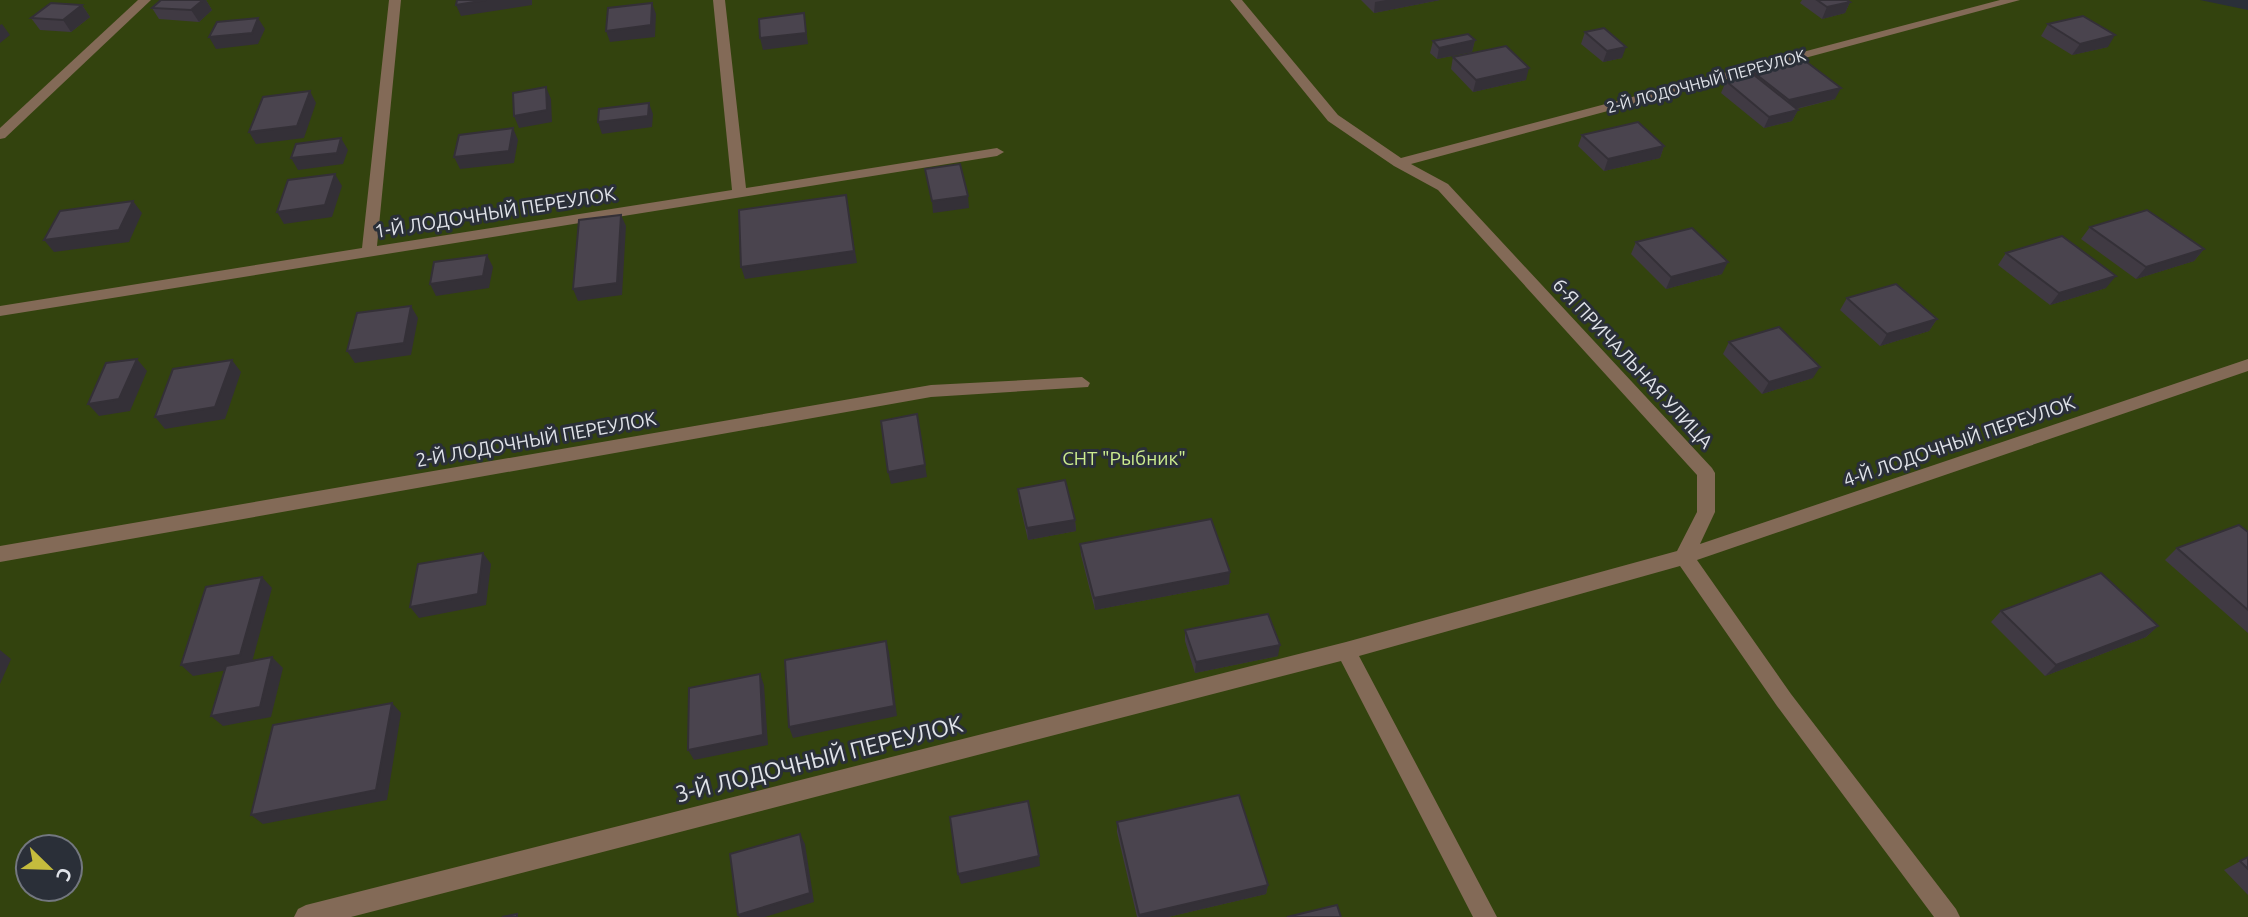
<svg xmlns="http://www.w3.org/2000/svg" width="2248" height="917" viewBox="0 0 2248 917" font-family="Ubuntu,sans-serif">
<rect width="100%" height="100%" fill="#2a2f38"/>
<!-- green -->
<path fill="#33430e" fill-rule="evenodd" d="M0 0H2200L2248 10V917H0ZM28 847H70V889H28Z"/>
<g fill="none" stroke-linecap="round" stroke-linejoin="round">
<!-- minor -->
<g fill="#836a57" fill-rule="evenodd">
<path d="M138 0H151L5 138 0 139V128Z"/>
<path d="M389 0H401L377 246 732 190 713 0H725L746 188 997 148 1004 152 997 156 0 316V306L362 248Z"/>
<path d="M1230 0H1242L1338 115 1401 158 2000 0H2020L1411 164 1448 184 1712 468 1715 473V512L1700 544 2248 359V371L1697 560 1791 694 1956 909 1960 917H1934L1777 706 1680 566 1359 656 1497 917H1473L1341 661 351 917H294L298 909 306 905 1346 642 1677 551 1697 512V475L1438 190 1394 166 1328 121Z"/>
<path d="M1082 377 1090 383 1088 387 931 397 0 562V546L931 385Z"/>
</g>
</g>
<!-- wall -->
<g fill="#403a43">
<path d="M161 0H206L212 10 199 22 159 19 152 8Z"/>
<path d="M1361 0H1440L1374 13Z"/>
<path d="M1802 0H1847L1850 2 1845 13 1822 19 1800 3Z"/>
<path d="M82 5 90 17 71 32 40 30 31 18Z"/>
<path d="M2048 24 2108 47 2072 55 2041 36Z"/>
<path d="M1585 32 1622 58 1603 62 1581 44Z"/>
<path d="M1475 40 1472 52 1437 59 1430 53 1433 41Z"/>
<path d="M1453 57 1526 80 1473 92 1451 69Z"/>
<path d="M1753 72 1835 99 1797 109 1798 110 1792 121 1764 128 1721 93 1726 81 1751 75Z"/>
<path d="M1582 135 1664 146 1660 158 1604 171 1578 146Z"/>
<path d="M2090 227 2204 249 2194 261 2136 279 2081 239Z"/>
<path d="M1636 242 1722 274 1666 289 1631 254Z"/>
<path d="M2006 253 2106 288 2050 305 1998 265Z"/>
<path d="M1847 298 1937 319 1929 331 1880 346 1840 310Z"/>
<path d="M1729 342 1813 378 1762 394 1723 354Z"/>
<path d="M1018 489 1075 520 1076 531 1028 540 1019 501Z"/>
<path d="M2248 532V633L2165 560 2177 548Z"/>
<path d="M1080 544 1229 584 1095 610 1081 555Z"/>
<path d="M2001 611 2158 626 2146 637 2045 676 1991 622Z"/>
<path d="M1185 630 1278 656 1195 673 1185 641Z"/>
<path d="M1117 822 1268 885 1266 894 1168 917H1137L1117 832Z"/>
<path d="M2248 857V895L2224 870Z"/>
</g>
<!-- shaded-wall -->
<g fill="#343037">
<path d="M203 0H206L212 10 199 22 191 10Z"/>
<path d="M486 0H532V5L461 16 456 5Z"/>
<path d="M1386 0H1440L1374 13 1375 2Z"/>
<path d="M1850 2 1845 13 1822 19 1827 7Z"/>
<path d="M652 3 656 14 655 37 610 42 606 31Z"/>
<path d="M82 5 90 17 71 32 63 20Z"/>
<path d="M804 13 808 44 763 50 760 38Z"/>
<path d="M258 18 265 29 258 44 216 49 209 37Z"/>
<path d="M2 24 10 35 0 43V25Z"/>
<path d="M2115 35 2108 47 2072 55 2080 44Z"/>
<path d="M1475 40 1472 52 1437 59 1439 48Z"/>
<path d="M1626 47 1622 58 1603 62 1607 51Z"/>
<path d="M1529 68 1526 80 1473 92 1476 80Z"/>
<path d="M546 87 551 99 552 122 519 128 514 116Z"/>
<path d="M1841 88 1835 99 1783 112 1789 100Z"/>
<path d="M310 91 316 103 304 138 256 144 249 132Z"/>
<path d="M649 103 653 114 652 127 602 134 598 122Z"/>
<path d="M1798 110 1792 121 1764 128 1769 117Z"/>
<path d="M513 128 518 140 514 163 460 169 454 157Z"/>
<path d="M341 138 348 150 343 164 298 170 291 158Z"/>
<path d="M1664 146 1660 158 1604 171 1608 159Z"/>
<path d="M335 174 342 186 332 217 284 224 277 212Z"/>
<path d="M846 195 857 263 745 279 741 267Z"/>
<path d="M968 196 969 208 933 213 932 201Z"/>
<path d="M133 201 142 213 129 242 54 252 44 240Z"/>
<path d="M621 215 626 226 622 295 578 301 573 289Z"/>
<path d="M2204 249 2194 261 2136 279 2146 267Z"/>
<path d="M487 255 493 267 489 288 436 296 430 284Z"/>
<path d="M1728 262 1722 274 1666 289 1671 277Z"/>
<path d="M2116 276 2106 288 2050 305 2059 293Z"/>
<path d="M411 306 418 318 411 355 355 363 347 351Z"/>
<path d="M1937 319 1929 331 1880 346 1887 334Z"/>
<path d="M137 359 147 371 130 411 99 416 88 404Z"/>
<path d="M232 360 241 372 225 419 165 429 155 417Z"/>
<path d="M1820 367 1813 378 1762 394 1769 382Z"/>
<path d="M917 414 927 477 891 484 888 472Z"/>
<path d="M1075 520 1076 531 1028 540 1027 528Z"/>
<path d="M483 553 491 564 486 605 419 618 410 607Z"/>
<path d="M1230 572 1229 584 1095 610 1094 598Z"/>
<path d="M262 577 272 588 251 666 193 676 181 665Z"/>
<path d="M2158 626 2146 637 2045 676 2056 665Z"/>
<path d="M886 641 889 652 897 716 793 738 789 727Z"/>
<path d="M1280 645 1278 656 1195 673 1196 662Z"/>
<path d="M0 650 11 659 0 684Z"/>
<path d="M272 657 283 668 271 717 223 726 211 716Z"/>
<path d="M760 674 764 685 768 745 694 760 688 750Z"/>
<path d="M392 703 401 713 387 800 263 824 251 815Z"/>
<path d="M800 834 805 844 814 902 765 917H739L738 915Z"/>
<path d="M1039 856 1040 866 961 884 958 874Z"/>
<path d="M1268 885 1266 894 1168 917H1139V915Z"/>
</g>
<!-- building -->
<g fill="#4a444e" stroke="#343037" stroke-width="2">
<path d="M161 0H203L191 10 152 8Z"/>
<path d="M457 0H486L456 5Z"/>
<path d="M1817 0H1847L1850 2 1827 7Z"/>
<path d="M51 3 82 5 63 20 31 18Z"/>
<path d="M652 3 651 25 606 31 608 8Z"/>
<path d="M804 13 806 33 760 38 759 19Z"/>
<path d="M2083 16 2115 35 2080 44 2048 24Z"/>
<path d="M258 18 252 33 209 37 217 22Z"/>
<path d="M1604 28 1626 47 1607 51 1585 32Z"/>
<path d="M1468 34 1475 40 1439 48 1433 41Z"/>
<path d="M1506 46 1529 68 1476 80 1453 57Z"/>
<path d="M1804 60 1841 88 1789 100 1753 72Z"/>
<path d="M1754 75 1798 110 1769 117 1726 81Z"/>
<path d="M546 87 547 110 514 116 513 93Z"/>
<path d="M310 91 297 126 249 132 263 97Z"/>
<path d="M649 103 648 116 598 122 599 109Z"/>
<path d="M1638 122 1664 146 1608 159 1582 135Z"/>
<path d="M513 128 509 151 454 157 459 135Z"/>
<path d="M341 138 337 153 291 158 296 144Z"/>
<path d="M960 164 968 196 932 201 925 169Z"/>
<path d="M335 174 325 205 277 212 288 180Z"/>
<path d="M846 195 854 251 741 267 739 210Z"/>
<path d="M133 201 119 230 44 240 60 211Z"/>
<path d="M2147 210 2204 249 2146 267 2090 227Z"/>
<path d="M621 215 617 283 573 289 579 220Z"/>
<path d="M1692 228 1728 262 1671 277 1636 242Z"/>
<path d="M2062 236 2116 276 2059 293 2006 253Z"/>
<path d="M487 255 483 276 430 284 434 262Z"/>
<path d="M1896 284 1937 319 1887 334 1847 298Z"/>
<path d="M411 306 404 343 347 351 357 313Z"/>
<path d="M1779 327 1820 367 1769 382 1729 342Z"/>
<path d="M137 359 119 399 88 404 106 363Z"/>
<path d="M232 360 215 407 155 417 173 369Z"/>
<path d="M917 414 925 465 888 472 881 421Z"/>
<path d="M1065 480 1075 520 1027 528 1018 489Z"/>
<path d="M1211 519 1230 572 1094 598 1080 544Z"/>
<path d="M2239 525 2248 532V610L2177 548Z"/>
<path d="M483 553 478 594 410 607 418 564Z"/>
<path d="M2101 573 2158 626 2056 665 2001 611Z"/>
<path d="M262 577 240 655 181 665 206 587Z"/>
<path d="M1268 614 1280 645 1196 662 1185 630Z"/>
<path d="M886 641 894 706 789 727 785 660Z"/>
<path d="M272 657 260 707 211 716 226 666Z"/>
<path d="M760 674 763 735 688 750 689 688Z"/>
<path d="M392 703 376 790 251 815 273 725Z"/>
<path d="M1239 795 1268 885 1139 915 1117 822Z"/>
<path d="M1028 801 1039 856 958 874 950 817Z"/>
<path d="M800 834 810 893 738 915 730 854Z"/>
<path d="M2248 857V869L2240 861Z"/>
<path d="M1337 905 1341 917H1287Z"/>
<path d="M517 914V917H502Z"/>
</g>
<g text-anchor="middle" stroke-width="6" stroke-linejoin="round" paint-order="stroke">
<!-- far-street labels -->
<g font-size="16" fill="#e0e3e9" stroke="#2a2f38">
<text transform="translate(1706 81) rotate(-15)" y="6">2-Й ЛОДОЧНЫЙ ПЕРЕУЛОК</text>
</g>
<!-- street labels -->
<g font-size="19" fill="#e0e3e9" stroke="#2a2f38">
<text transform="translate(495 212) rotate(-9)" y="7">1-Й ЛОДОЧНЫЙ ПЕРЕУЛОК</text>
<text transform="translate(1633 363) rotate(47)" y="7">6-Я ПРИЧАЛЬНАЯ УЛИЦА</text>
<text transform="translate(536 439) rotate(-10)" y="7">2-Й ЛОДОЧНЫЙ ПЕРЕУЛОК</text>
<text transform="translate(1959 441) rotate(-19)" y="7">4-Й ЛОДОЧНЫЙ ПЕРЕУЛОК</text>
</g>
<!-- park labels -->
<g font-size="19" fill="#ccec8e" stroke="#2a2f38">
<text x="1124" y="465">СНТ "Рыбник"</text>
</g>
<!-- near-street labels -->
<g font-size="23" fill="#e0e3e9" stroke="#2a2f38">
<text transform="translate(819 759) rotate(-14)" y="8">3-Й ЛОДОЧНЫЙ ПЕРЕУЛОК</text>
</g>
</g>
<!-- north arrow -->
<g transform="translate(49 868) rotate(113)"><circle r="33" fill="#2a2f38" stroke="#73777f" stroke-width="2"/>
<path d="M0-5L12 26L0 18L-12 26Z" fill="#c5bc3d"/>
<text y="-10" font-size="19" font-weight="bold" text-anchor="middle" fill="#e0e3e9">С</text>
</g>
</svg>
